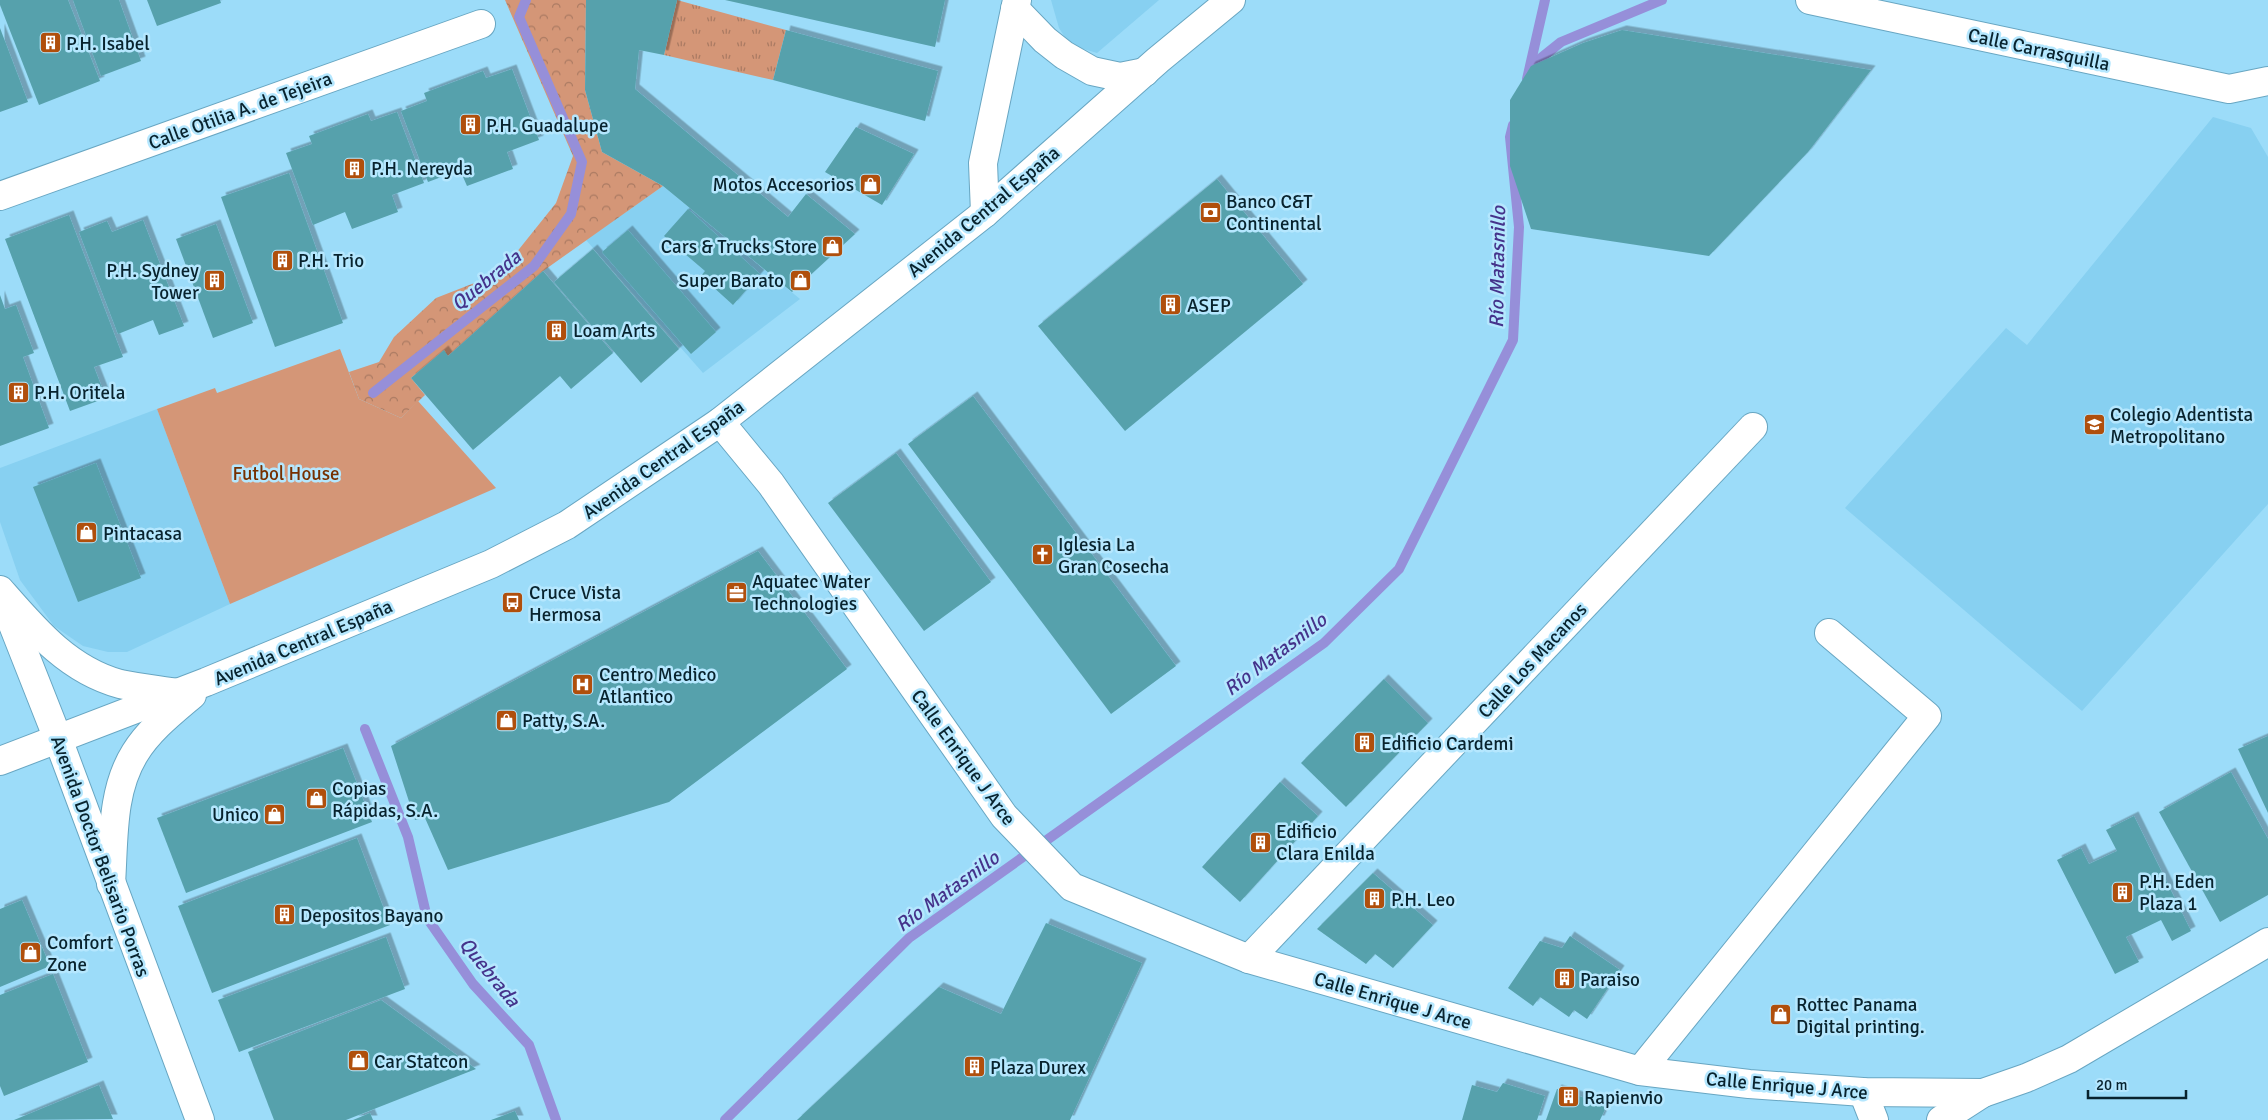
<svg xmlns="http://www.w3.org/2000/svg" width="2268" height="1120" viewBox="0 0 2268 1120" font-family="Signika,sans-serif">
<defs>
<pattern id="grass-tufts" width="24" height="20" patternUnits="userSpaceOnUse" patternTransform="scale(1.25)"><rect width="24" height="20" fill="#d49677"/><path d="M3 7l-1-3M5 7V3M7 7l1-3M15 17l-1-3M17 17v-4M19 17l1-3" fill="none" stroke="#aa7a62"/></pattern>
<pattern id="forest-crowns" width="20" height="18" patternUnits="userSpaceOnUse" patternTransform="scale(1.25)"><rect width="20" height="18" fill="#d49677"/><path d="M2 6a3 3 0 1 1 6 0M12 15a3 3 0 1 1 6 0" fill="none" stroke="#aa7a62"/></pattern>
<filter id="shadow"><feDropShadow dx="4.5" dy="-4.5" stdDeviation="0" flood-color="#0004"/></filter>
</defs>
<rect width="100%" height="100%" fill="#9cdcf9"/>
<!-- built -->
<g fill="#87d0f1">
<path d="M1051 0H1159L1097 53 1070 45 1059 28Z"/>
<path d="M2213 117 2251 128 2268 157V504L2082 711 1845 508 2006 328 2027 345Z"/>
<path d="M663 186 800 299 703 373 586 240Z"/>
<path d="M157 409 230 604 127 652H108L83 646 54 626 20 580 0 522V468Z"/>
</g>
<!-- grass -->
<path fill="url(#grass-tufts)" d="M677 0 786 30 773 80 664 55Z"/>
<!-- forest -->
<path fill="url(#forest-crowns)" d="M505 0H586L585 90 602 152 663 186 543 271 448 356 443 351 411 378 425 395 401 418 359 399 349 372 379 362 394 337 436 298 500 273 556 203 573 156Z"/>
<!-- green -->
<path fill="#d49677" d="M340 349 359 399 401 418 418 401 496 488 230 604 157 409 215 388 217 393Z"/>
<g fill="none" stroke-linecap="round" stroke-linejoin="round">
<!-- stream -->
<g stroke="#968fd9" stroke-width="10">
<path d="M1531 66 1561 42 1662 0"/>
<path d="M1527 79 1545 0"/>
<path d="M373 393 534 266 571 214 582 162 519 17 526 0"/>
<path d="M365 729 408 837 427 918 473 984 529 1045 556 1120"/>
<path d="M725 1120 909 938 1324 643 1399 569 1513 340 1519 227 1510 137 1513 125"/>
</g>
</g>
<!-- building -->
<g fill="#57a1ac" filter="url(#shadow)">
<path d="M0 0H68L100 81 39 105 0 5Z"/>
<path d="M73 0H119L141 61 101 76Z"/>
<path d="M147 0H220L221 3 157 26Z"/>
<path d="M586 0H677L664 55 639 50 635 89 788 217 806 194 855 234 792 292 663 186 602 152 585 90Z"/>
<path d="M725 0H945L935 47Z"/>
<path d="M0 28 28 102 0 112Z"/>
<path d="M786 30 938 71 925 121 773 80Z"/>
<path d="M1622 30 1871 70 1808 152 1709 256 1531 229 1510 166V100L1531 66 1583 43Z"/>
<path d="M512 69 539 140 507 152 513 169 467 186 460 170 428 182 401 111 427 101 424 93 483 71 486 78Z"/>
<path d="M397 112 424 183 392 195 398 212 352 229 345 212 313 225 286 153 312 144 309 136 368 114 371 121Z"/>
<path d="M856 127 914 154 882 205 825 172Z"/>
<path d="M289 173 343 323 275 347 221 197Z"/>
<path d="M1217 179 1303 284 1125 431 1038 326Z"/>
<path d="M688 209 760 274 733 305 701 276 705 271 664 236Z"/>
<path d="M69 215 123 357 94 367 106 398 70 411 5 239Z"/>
<path d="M143 220 184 326 159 335 153 320 118 334 79 232 107 221 112 232Z"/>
<path d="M216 224 253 323 213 338 176 239Z"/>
<path d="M628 230 716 332 691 354 602 252Z"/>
<path d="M593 249 679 349 641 383 554 282Z"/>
<path d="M543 271 613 353 571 389 560 376 473 450 411 378 444 350 448 356Z"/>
<path d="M0 295 5 309 16 305 34 353 23 357 49 428 0 446Z"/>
<path d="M973 396 1176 666 1111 714 908 444Z"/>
<path d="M896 453 991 582 924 631 828 503Z"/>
<path d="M96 463 141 578 78 602 33 487Z"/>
<path d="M758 551 847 669 669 802 448 870 425 818 415 820 391 746Z"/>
<path d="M1384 679 1428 723 1346 807 1301 763Z"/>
<path d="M2268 736V813L2238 749Z"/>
<path d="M343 748 372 822 186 893 157 818Z"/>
<path d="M2231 772 2268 839V895L2220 922 2159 812Z"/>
<path d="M1280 782 1318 816 1240 902 1202 867Z"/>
<path d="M2134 816 2191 931 2172 941 2161 920 2126 937 2139 962 2115 974 2057 860 2081 848 2089 864 2117 851 2106 830Z"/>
<path d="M357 838 390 925 212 993 178 906Z"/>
<path d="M1373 873 1433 925 1393 968 1375 954 1366 964 1317 929Z"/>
<path d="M22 900 50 966 0 987V909Z"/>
<path d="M1046 923 1142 963 1070 1120H797L939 987 1001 1014Z"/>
<path d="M1570 936 1620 970 1587 1019 1574 1010 1569 1017 1540 997 1533 1006 1508 988 1540 941 1562 948Z"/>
<path d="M386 937 405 989 239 1052 218 1000Z"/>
<path d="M53 974 88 1062 4 1096 0 1086V995Z"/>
<path d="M381 1000 476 1069 346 1120H274L248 1052Z"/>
<path d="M1503 1083 1545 1096 1537 1120H1462L1472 1085 1497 1092Z"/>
<path d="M99 1085 113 1119 14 1120Z"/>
<path d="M1557 1089 1607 1105 1600 1120H1546Z"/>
<path d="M515 1111 519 1120H491Z"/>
<path d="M370 1113 373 1120H353Z"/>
</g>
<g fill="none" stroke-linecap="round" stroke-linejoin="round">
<defs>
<g id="minor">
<path d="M1810 0 2229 89 2268 81"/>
<path d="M0 196 481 24"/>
<path d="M720 422 771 484 1004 816 1072 887 1249 959 1640 1071 1749 1084 1863 1092 1983 1093 2026 1078 2069 1059 2268 942"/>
<path d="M0 592 58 739 200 1120"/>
<path d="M1249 959 1753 427"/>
<path d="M1640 1071 1927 716 1829 633"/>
<path d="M1863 1092 1874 1120"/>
<path d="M1941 1120 1983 1093"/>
</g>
<g id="major">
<path d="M1015 9 1045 40 1064 55 1092 71 1120 77 1145 72"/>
<path d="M985 213 983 163 1017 0"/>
<path d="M0 590C34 629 68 670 120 684 139 688 159 690 178 693"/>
<path d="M0 761 206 682 491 564 567 525 720 422 985 213 1158 60 1231 0"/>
<path d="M111 884C114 840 111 791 135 753 149 730 172 712 192 695"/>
</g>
</defs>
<!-- minor casing -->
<use href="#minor" stroke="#68a6c2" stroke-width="30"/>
<!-- major casing -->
<use href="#major" stroke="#68a6c2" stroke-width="30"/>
<!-- minor -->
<use href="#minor" stroke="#fff" stroke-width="28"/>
<!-- major -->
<use href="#major" stroke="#fff" stroke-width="28"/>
</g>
<!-- icons -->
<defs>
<symbol id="building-square" viewBox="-11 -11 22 22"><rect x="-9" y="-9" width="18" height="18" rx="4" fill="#b04f0c" stroke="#b5e7fe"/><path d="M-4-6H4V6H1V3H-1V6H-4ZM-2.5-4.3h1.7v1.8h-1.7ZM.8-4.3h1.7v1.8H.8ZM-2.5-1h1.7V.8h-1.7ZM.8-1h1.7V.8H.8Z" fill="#fff"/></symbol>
<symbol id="shop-square" viewBox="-11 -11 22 22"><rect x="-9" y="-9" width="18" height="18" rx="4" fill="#b04f0c" stroke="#b5e7fe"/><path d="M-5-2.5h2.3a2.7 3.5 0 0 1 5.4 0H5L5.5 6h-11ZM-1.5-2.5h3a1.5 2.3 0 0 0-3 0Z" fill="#fff"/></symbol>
<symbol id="bank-square" viewBox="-11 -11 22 22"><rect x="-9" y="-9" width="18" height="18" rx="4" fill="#b04f0c" stroke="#b5e7fe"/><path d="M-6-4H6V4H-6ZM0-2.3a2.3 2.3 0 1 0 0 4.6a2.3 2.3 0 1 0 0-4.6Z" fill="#fff"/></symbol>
<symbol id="school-square" viewBox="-11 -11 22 22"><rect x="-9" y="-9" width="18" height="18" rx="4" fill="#b04f0c" stroke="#b5e7fe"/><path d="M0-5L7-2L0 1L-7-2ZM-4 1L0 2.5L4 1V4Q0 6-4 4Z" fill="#fff"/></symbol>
<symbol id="church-square" viewBox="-11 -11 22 22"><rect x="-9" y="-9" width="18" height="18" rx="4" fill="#b04f0c" stroke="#b5e7fe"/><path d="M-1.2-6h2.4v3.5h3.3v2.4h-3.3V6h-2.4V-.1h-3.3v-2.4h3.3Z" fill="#fff"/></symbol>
<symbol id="office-square" viewBox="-11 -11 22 22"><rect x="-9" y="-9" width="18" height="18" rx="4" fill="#b04f0c" stroke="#b5e7fe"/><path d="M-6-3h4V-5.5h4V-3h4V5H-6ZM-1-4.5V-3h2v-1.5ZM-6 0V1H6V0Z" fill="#fff"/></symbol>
<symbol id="bus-square" viewBox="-11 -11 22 22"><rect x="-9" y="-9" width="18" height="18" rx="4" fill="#b04f0c" stroke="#b5e7fe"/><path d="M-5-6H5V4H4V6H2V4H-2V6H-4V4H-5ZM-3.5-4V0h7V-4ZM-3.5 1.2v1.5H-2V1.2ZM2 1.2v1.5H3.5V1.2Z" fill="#fff"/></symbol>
<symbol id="hospital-square" viewBox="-11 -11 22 22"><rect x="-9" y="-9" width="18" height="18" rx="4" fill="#b04f0c" stroke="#b5e7fe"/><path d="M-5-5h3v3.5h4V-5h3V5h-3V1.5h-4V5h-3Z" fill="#fff"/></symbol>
</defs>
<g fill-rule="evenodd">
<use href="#building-square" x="38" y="30" width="25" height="25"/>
<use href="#building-square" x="458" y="112" width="25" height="25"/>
<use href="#building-square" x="342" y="156" width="25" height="25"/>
<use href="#shop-square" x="858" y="172" width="25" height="25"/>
<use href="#bank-square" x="1198" y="200" width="25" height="25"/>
<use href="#shop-square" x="820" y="234" width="25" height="25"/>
<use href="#building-square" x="270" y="248" width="25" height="25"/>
<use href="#shop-square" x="788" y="268" width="25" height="25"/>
<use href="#building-square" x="202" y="268" width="25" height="25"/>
<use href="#building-square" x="1158" y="292" width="25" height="25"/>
<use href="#building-square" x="544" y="318" width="25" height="25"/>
<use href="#building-square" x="6" y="380" width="25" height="25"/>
<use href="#school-square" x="2082" y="412" width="25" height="25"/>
<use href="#shop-square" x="74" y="520" width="25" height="25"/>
<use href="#church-square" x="1030" y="542" width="25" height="25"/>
<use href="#office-square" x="724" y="580" width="25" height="25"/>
<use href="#bus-square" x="500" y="590" width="25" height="25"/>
<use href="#hospital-square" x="570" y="672" width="25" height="25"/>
<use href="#shop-square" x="494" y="708" width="25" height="25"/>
<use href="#building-square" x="1352" y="730" width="25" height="25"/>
<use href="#shop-square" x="304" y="786" width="25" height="25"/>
<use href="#shop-square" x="262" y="802" width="25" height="25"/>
<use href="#building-square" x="1248" y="830" width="25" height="25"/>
<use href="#building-square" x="2110" y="880" width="25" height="25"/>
<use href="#building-square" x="1362" y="886" width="25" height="25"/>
<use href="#building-square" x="272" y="902" width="25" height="25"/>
<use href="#shop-square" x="18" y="940" width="25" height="25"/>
<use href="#building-square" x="1552" y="966" width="25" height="25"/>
<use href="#shop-square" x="1768" y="1002" width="25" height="25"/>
<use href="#shop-square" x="346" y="1048" width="25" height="25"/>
<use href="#building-square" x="962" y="1054" width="25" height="25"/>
<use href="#building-square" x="1556" y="1084" width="25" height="25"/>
</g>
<g text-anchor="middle" stroke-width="5" stroke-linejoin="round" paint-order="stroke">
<!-- poi labels -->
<g font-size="19" fill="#08232e" stroke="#b5e7fe" text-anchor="start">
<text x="66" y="50">P.H. Isabel</text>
<text x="486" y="132">P.H. Guadalupe</text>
<text x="371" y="175">P.H. Nereyda</text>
<text x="854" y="191" text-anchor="end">Motos Accesorios</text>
<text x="1226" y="208">Banco C&amp;T<tspan x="1226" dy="22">Continental</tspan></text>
<text x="817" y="253" text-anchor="end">Cars &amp; Trucks Store</text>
<text x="298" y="267">P.H. Trio</text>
<text x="199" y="277" text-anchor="end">P.H. Sydney<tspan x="199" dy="22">Tower</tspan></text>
<text x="784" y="287" text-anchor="end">Super Barato</text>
<text x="1187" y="312">ASEP</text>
<text x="573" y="337">Loam Arts</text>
<text x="34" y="399">P.H. Oritela</text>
<text x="2110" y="421">Colegio Adentista<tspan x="2110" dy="22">Metropolitano</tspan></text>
<text x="103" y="540">Pintacasa</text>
<text x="1058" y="551">Iglesia La<tspan x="1058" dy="22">Gran Cosecha</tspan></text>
<text x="752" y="588">Aquatec Water<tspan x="752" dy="22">Technologies</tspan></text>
<text x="529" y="599">Cruce Vista<tspan x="529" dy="22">Hermosa</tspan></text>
<text x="599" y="681">Centro Medico<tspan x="599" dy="22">Atlantico</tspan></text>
<text x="522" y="727">Patty, S.A.</text>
<text x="1381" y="750">Edificio Cardemi</text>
<text x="332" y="795">Copias<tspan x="332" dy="22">Rápidas, S.A.</tspan></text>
<text x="259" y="821" text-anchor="end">Unico</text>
<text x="1276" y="838">Edificio<tspan x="1276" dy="22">Clara Enilda</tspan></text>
<text x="2139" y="888">P.H. Eden<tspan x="2139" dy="22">Plaza 1</tspan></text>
<text x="1391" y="906">P.H. Leo</text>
<text x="300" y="922">Depositos Bayano</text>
<text x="47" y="949">Comfort<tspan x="47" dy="22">Zone</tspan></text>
<text x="1580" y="986">Paraiso</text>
<text x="1796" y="1011">Rottec Panama<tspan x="1796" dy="22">Digital printing.</tspan></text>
<text x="374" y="1068">Car Statcon</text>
<text x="990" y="1074">Plaza Durex</text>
<text x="1584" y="1104">Rapienvio</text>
</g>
<!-- street labels -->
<g font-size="19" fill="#08232e" stroke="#b5e7fe">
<text transform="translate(2039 49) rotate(12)" y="7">Calle Carrasquilla</text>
<text transform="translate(240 110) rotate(-20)" y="7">Calle Otilia A. de Tejeira</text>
<text transform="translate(983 211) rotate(-40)" y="7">Avenida Central España</text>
<text transform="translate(663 459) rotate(-35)" y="7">Avenida Central España</text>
<text transform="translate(303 642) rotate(-23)" y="7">Avenida Central España</text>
<text transform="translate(1532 660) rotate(-47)" y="7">Calle Los Macanos</text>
<text transform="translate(964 757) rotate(54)" y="7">Calle Enrique J Arce</text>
<text transform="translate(101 856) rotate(70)" y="7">Avenida Doctor Belisario Porras</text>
<text transform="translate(1393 1000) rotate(16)" y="7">Calle Enrique J Arce</text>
<text transform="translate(1787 1085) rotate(5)" y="7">Calle Enrique J Arce</text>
</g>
<!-- park labels -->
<g font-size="19" fill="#763000" stroke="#b5e7fe">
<text x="286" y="480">Futbol House</text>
</g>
<!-- water labels -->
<g font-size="20" font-style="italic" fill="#45338b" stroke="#b5e7fe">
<text transform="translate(1497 267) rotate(-89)" y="7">Río Matasnillo</text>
<text transform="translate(486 280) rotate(-39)" y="7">Quebrada</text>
<text transform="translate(1275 654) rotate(-37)" y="7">Río Matasnillo</text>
<text transform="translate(947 891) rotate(-36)" y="7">Río Matasnillo</text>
<text transform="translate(490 972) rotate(51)" y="7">Quebrada</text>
</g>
</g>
<!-- scale -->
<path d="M2088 1090v8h98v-8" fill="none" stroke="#08232e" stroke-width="2.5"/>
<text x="2096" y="1090" font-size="15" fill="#08232e" stroke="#b5e7fe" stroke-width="4" paint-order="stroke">20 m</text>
</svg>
